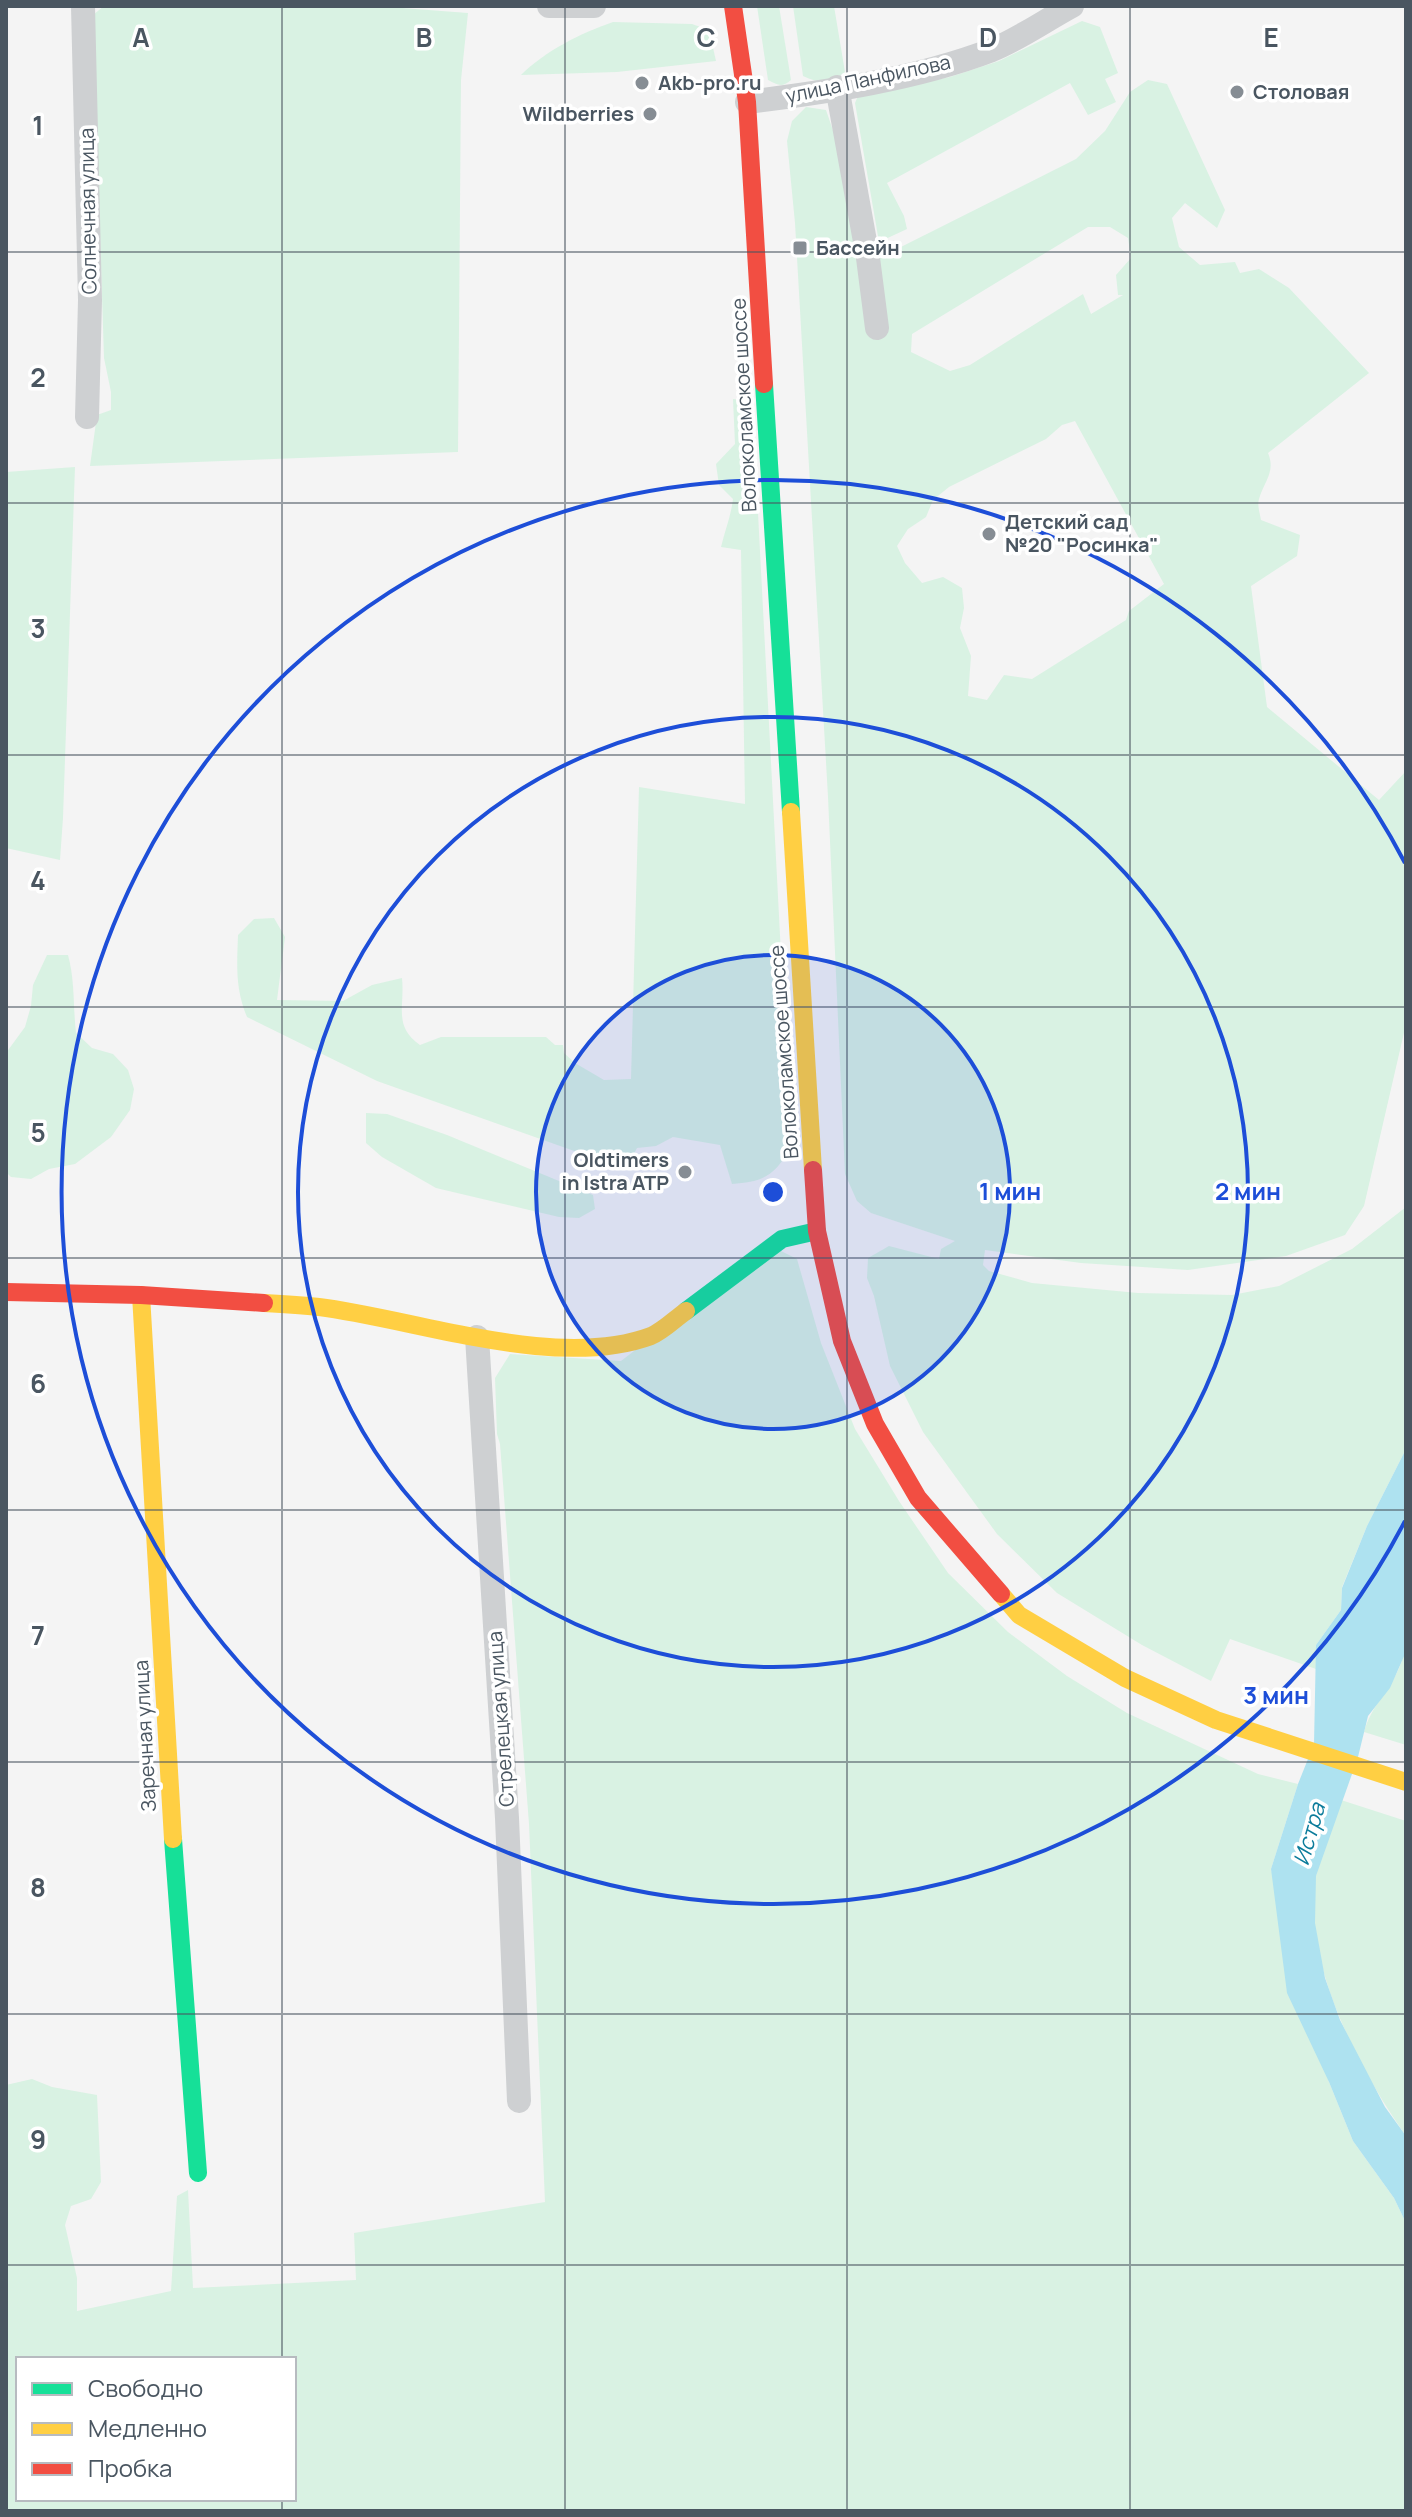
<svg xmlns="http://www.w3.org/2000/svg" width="1412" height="2517" viewBox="0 0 1412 2517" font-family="Manrope,sans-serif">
<rect width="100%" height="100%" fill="#f4f4f4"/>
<!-- green -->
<g fill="#d9f2e3" fill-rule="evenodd">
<path d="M104 6H376L468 13 461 80 458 452 90 466 97 415 111 410V392L104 358 93 15Z"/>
<path d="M757 6H779L791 80C782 88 778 85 768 80Z"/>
<path d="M793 6H834L845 72C830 84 821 84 803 76Z"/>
<path d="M1082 21 1100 27 1118 73 1105 79 1116 102 1088 115 1070 83 887 183 904 216 907 229 879 242 855 103 858 96 950 77 999 61Z"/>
<path d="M613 22 692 24 709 30 716 61 617 72 521 75C545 51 581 33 613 22Z"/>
<path d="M1148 80 1167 84 1225 210 1217 228 1185 203 1172 218 1179 247 1200 265 1235 262 1240 273 1259 269 1289 288 1369 373 1268 453C1276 472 1264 481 1259 499 1257 505 1260 514 1261 520L1300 535 1297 556 1251 586 1267 707 1379 800 1406 771V1024L1364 1206 1345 1235 1286 1256 1188 1270 1081 1263 985 1250 983 1265 989 1271 1032 1283 1138 1293 1232 1295 1279 1286 1352 1249 1406 1207V1449L1367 1526 1342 1587 1341 1610 1316 1645V1669L1230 1639 1211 1681 1142 1645 1057 1593 997 1534 923 1432 890 1366 874 1296 867 1278 868 1258 889 1246 939 1259 941 1249 955 1241 871 1213 857 1201 845 1174 828 797 795 223 787 141 792 121 806 107 826 110 877 259 1076 159 1105 131 1130 92ZM1088 227H1110L1128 238 1131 258 1116 275 1118 295H1123L1091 314 1083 294 970 365 950 371 911 352 912 334ZM1075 421 1164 584 1129 611 1126 620 1032 679 1004 675 987 700 968 696 971 656 960 628 964 608 962 588 943 577 922 583 905 563 897 546 908 529 926 517 933 500 949 487 1046 439 1062 425Z"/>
<path d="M733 399 741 400 753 417 791 1146C776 1175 764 1182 732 1184L720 1145 673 1137 656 1146 637 1148 628 1165 612 1159 608 1163 377 1081 247 1017C235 988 237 965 238 935L254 919 274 918 285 937 277 1000 343 1001 372 985 402 978C405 1007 393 1026 420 1045L441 1037H546L555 1045H563L564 1053 575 1063 604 1080 631 1079 639 787 745 804 741 550 721 547C725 530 731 516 733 499L719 485 716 464 735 444Z"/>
<path d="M75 467 63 818 60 860 6 848V472Z"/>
<path d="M47 955H68C75 980 73 1007 76 1033L92 1048 113 1054 128 1070 134 1089 130 1110 111 1137 75 1164 49 1169 31 1179 11 1177 6 1172V1053L25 1027 31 1006 33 985Z"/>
<path d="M366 1113 387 1114 447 1135 593 1195 595 1209 579 1218 559 1217 436 1188 382 1157 366 1143Z"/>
<path d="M771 1246 797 1259 821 1343 855 1429 899 1501 948 1573 1008 1632 1067 1676 1127 1713 1258 1774 1298 1784 1271 1869 1329 2082 1353 2141 1394 2198 1406 2223 1405 2511H6V2085L32 2079 52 2087 97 2095 101 2182 91 2199 71 2206 65 2225 77 2278V2311L171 2291 177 2196 188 2190 193 2288 356 2280 354 2233 545 2202 529 1824 500 1444 497 1434 495 1378 510 1354 621 1361ZM18 2359H294V2499H18Z"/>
<path d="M1406 1643V1745L1364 1732C1373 1699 1401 1683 1406 1643Z"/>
<path d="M1341 1800 1406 1821V2136C1359 2069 1301 1961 1316 1876 1320 1851 1333 1824 1341 1800Z"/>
</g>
<!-- water -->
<path fill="#aee2f0" d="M1406 1449 1405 1654 1390 1688 1368 1716 1358 1757 1316 1876 1315 1923 1325 1978 1340 2020 1385 2107 1406 2136V2223L1394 2198 1353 2141 1329 2082 1287 1993 1271 1869 1298 1784 1314 1744 1316 1645 1341 1610 1342 1588 1367 1526Z"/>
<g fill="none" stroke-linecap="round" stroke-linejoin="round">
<!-- street -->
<g stroke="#ced0d2" stroke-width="24">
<path d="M83 6 90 300 87 417"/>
<path d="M549 6H594"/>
<path d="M837 87 868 258 877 328"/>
<path d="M747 102C828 92 916 79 992 50 1019 39 1046 20 1072 6"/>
<path d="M477 1337 507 1818 519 2101"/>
</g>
<!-- fast -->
<g stroke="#16e098" stroke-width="18">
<path d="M764 384 791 812"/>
<path d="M686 1311 782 1239 817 1231"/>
<path d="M173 1839 198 2173"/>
</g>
<!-- slow -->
<g stroke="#ffcf43" stroke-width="18">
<path d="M791 812 813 1170"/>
<path d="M141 1295 173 1839"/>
<path d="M264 1303C282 1304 300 1305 319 1307 415 1319 557 1371 651 1336 663 1331 675 1319 686 1311"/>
<path d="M1001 1594 1019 1615 1125 1678 1216 1720 1406 1782"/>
</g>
<!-- jam -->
<g stroke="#f24e42" stroke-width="18">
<path d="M733 6 747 102 764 384"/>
<path d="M813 1170 817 1231 842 1341 875 1424 918 1498 1001 1594"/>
<path d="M6 1292 141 1295 264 1303"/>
</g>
</g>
<!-- grid -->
<path fill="none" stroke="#4a5661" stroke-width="2" stroke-opacity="0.55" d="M282 6V2359M565 6V2511M847 6V2511M1130 6V2511M6 252H1406M6 503H1406M6 755H1406M6 1007H1406M6 1258H1406M6 1510H1406M6 1762H1406M6 2014H1406M6 2265H1406M282 2499V2511"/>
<!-- distance rings -->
<circle cx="773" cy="1192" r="237" fill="#1d4ed8" fill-opacity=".12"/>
<g fill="none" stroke="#1d4ed8" stroke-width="4">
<circle cx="773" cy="1192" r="237"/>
<circle cx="773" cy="1192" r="475"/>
<path d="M1405 1521A712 712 0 1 1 1405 863"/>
</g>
<!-- markers -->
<g fill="#868d94" stroke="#fff" stroke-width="3">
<circle cx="642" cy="83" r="8"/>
<circle cx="1237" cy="92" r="8"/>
<circle cx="650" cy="114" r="8"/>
<rect x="792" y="240" width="16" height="16" rx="4"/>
<circle cx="989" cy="534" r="8"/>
<circle cx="685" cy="1172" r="8"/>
</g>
<g text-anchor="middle" stroke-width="7" stroke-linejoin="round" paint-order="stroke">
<!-- street labels -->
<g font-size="20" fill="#4a5661" stroke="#fff">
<text transform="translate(868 79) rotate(-12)" y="7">улица Панфилова</text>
<text transform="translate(88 211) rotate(-91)" y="7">Солнечная улица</text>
<text transform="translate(744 405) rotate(-93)" y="7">Волоколамское шоссе</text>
<text transform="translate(784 1052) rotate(-94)" y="7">Волоколамское шоссе</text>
<text transform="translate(501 1719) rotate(-94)" y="7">Стрелецкая улица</text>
<text transform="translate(145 1736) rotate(-93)" y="7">Заречная улица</text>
</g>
<!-- poi labels -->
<g font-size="20" font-weight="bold" fill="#4a5661" stroke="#fff" text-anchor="start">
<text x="658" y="90">Akb-pro.ru</text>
<text x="1253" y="99">Столовая</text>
<text x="634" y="121" text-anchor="end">Wildberries</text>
<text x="816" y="255">Бассейн</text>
<text x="1005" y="529">Детский сад<tspan x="1005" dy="23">№20 "Росинка"</tspan></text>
<text x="669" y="1167" text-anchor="end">Oldtimers<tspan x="669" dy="23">in Istra ATP</tspan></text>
</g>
<!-- water labels -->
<g font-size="22" font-style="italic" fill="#0c7c9b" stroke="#fff">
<text transform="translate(1309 1834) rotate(-74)" y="8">Истра</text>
</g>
</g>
<g font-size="26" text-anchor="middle" font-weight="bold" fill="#4a5661" stroke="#fff" stroke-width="7" stroke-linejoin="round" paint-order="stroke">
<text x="141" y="47">A</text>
<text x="424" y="47">B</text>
<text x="706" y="47">C</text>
<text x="988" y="47">D</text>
<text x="1271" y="47">E</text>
<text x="38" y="135">1</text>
<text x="38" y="387">2</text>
<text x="38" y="638">3</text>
<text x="38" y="890">4</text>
<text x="38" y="1142">5</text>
<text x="38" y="1393">6</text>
<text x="38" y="1645">7</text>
<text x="38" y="1897">8</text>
<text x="38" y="2149">9</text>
</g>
<circle cx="773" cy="1192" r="12" fill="#1d4ed8" stroke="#fff" stroke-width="4"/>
<g font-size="24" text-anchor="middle" font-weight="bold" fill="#1d4ed8" stroke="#fff" stroke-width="7" stroke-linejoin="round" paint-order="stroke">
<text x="1010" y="1200">1 мин</text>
<text x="1248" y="1200">2 мин</text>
<text x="1276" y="1704">3 мин</text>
</g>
<!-- border -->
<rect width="1412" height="2517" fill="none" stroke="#4a5661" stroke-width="16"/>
<!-- legend -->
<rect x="16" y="2357" width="280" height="144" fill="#ffffff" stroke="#b7bbc0" stroke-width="2"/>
<rect x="32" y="2383" width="40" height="12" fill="#16e098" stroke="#b7bbc0" stroke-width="2"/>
<text x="88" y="2397" font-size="24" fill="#4a5661">Свободно</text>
<rect x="32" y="2423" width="40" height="12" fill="#ffcf43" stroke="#b7bbc0" stroke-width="2"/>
<text x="88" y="2437" font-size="24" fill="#4a5661">Медленно</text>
<rect x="32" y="2463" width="40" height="12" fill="#f24e42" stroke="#b7bbc0" stroke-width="2"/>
<text x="88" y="2477" font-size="24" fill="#4a5661">Пробка</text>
</svg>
